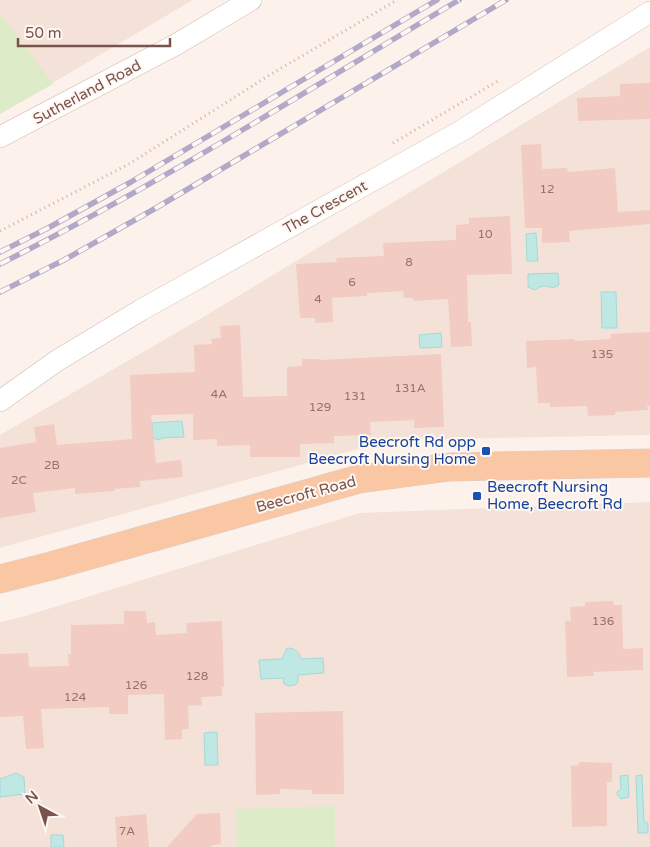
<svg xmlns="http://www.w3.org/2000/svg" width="650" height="847" viewBox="0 0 650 847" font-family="'Varela Round',sans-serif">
<rect width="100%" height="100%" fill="#fdf2eb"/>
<!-- residential -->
<g fill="#f4e2d9">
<path d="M0 0H193L0 114Z"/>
<path d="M650 47V435L390 440 0 548V435L205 316Z"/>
<path d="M650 502V847H0V622L25 616 360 513Z"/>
</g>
<!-- green -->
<g fill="#deebc8">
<path d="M0 13 53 84 0 114Z"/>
<path d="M335 806V847H237L236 809Z"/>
</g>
<!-- water -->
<g fill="#bfe7e4" stroke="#a5d9d5">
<path d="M536 233 538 261H527L526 234Z"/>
<path d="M558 273 559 285 553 288C546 285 542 285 535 290L528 287V274Z"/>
<path d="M601 292H616L617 328H602Z"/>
<path d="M441 333 442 347 420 348 419 335Z"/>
<path d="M182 421 184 437 162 438 159 440 153 438 152 423Z"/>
<path d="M287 648C294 648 300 652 301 659L323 658 324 673 298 675V682L295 685 289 686 284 684 283 678 261 679 259 660 282 659Z"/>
<path d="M217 732 218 765H205L204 733Z"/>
<path d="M16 773 24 777 25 794 0 797V779Z"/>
<path d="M628 775 629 797 621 799 617 794V792L621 789 620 776Z"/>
<path d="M642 775 644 821 648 823V833H638L636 776Z"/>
<path d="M51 835H63L64 847H51Z"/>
</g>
<!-- building -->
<g fill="#f2cbc3">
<path d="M650 83V119L578 121 577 98 620 96V84Z"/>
<path d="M541 144 542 169 567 168 568 172 615 168 618 212 650 210V224L569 231 570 242 542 243V228H525L521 145Z"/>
<path d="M510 216 512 274 467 275 468 322H471L472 346 451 347 448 299 414 301 413 298H404L403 291 367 293V296L332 298 333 322 315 323V318H300L296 264 337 262 336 258 384 256 383 243 456 240V225L469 224V218Z"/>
<path d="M240 325 243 397 287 396V367L302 366V359H319V360L441 354 444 427 414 428V420L370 422 371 435 334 436V443L300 444V457H250V445L217 446V439L193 440V414L151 415 156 463 181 460 183 477 140 481V487L114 489V491L75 494V488L33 493 36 512 0 518V448L36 442 34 427 54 424 57 445 132 439 130 375 195 372 194 345 212 344 211 339 221 338 220 326Z"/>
<path d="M650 332V406H647L648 410 615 412V415L588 416 587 406 550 407V403H538L536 367 527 368 526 341 575 339V341L611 339 610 334Z"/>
<path d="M613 601V605H622L623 649 643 648V670L593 672 594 676 567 677 565 621H571L570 607 585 606V602Z"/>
<path d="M124 611H146L147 623 155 622 156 635 187 633 186 623 222 621 224 687H222V696L201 697 202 705 188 706 189 729H182V739L165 740 164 694 128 695V714H109V707L41 709 44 748 26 749 23 716 0 717V654L28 653 29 667 69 666 68 654H71V625L124 624Z"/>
<path d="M343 711 344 794H312V790L280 789V794L256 795 255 713Z"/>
<path d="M579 762 612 763V782H607V826L572 827 571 766 579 765Z"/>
<path d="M220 813 221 844 212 845 210 847H167L197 814Z"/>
<path d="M146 814 149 847H117L115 817Z"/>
</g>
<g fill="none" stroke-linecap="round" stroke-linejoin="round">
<defs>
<g id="minor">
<path d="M0 137 177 44 251 0"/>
<path d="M0 401 58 360 141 310 461 131 650 12"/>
</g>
<path id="primary" d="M0 579 51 566 359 479 449 467 650 463"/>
</defs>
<!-- minor casing -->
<use href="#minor" stroke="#d2bab2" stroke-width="22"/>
<!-- primary casing -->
<use href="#primary" stroke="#d9cfcd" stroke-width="29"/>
<!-- path -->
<g stroke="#d8ada5" stroke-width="3" stroke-dasharray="1 4" stroke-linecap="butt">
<path d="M393 143 498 81"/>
<path d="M0 231 129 164 268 76 397 0"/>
</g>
<!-- minor -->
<use href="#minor" stroke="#fff" stroke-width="21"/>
<!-- primary -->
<use href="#primary" stroke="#fac7a5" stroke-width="28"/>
<defs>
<g id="rail">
<path d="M0 252 48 228 131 182 437 0"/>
<path d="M0 264C158 185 308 90 459 0"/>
<path d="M0 292 64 260 156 208 506 0"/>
</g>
</defs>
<!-- rail casing -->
<use href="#rail" stroke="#b2a8c8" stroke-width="5.5"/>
<!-- rail -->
<use href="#rail" stroke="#fff7f2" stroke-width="4" stroke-dasharray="11" stroke-linecap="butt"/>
</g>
<!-- markers -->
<g fill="#1a4fb4" stroke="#fff7f2" stroke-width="2">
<rect x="481" y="446" width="10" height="10" rx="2.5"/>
<rect x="472" y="491" width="10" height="10" rx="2.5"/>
</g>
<g text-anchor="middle" stroke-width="4" stroke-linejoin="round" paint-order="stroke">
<!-- number labels -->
<g font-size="12" fill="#97716a">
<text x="547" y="193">12</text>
<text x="485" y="238">10</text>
<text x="409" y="266">8</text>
<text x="352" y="286">6</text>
<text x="318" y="303">4</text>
<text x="602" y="358">135</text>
<text x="410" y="392">131A</text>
<text x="219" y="398">4A</text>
<text x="355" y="400">131</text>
<text x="320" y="411">129</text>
<text x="52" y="469">2B</text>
<text x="19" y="484">2C</text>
<text x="603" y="625">136</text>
<text x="197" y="680">128</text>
<text x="136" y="689">126</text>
<text x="75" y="701">124</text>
<text x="127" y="835">7A</text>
</g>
<!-- street labels -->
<g font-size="15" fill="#79534d" stroke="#fff7f2">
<text transform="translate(87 92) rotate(-28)" y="5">Sutherland Road</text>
<text transform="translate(325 207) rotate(-29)" y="5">The Crescent</text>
<text transform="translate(306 494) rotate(-15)" y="5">Beecroft Road</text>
</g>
<!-- transit labels -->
<g font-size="15" fill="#164399" stroke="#fff7f2" text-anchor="end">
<text x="476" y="447">Beecroft Rd opp<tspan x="476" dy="17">Beecroft Nursing Home</tspan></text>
<text x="487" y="492" text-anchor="start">Beecroft Nursing<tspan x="487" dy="17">Home, Beecroft Rd</tspan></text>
</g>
</g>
<!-- north arrow -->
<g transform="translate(40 807) rotate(320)" stroke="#fff7f2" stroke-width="4" paint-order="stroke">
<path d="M0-4L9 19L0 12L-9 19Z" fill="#79534d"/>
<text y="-8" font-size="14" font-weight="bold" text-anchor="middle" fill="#79534d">N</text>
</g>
<!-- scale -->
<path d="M18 38v8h152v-8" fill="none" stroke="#79534d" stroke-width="2.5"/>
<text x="25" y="38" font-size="15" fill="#79534d" stroke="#fff7f2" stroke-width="4" paint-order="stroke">50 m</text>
</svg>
